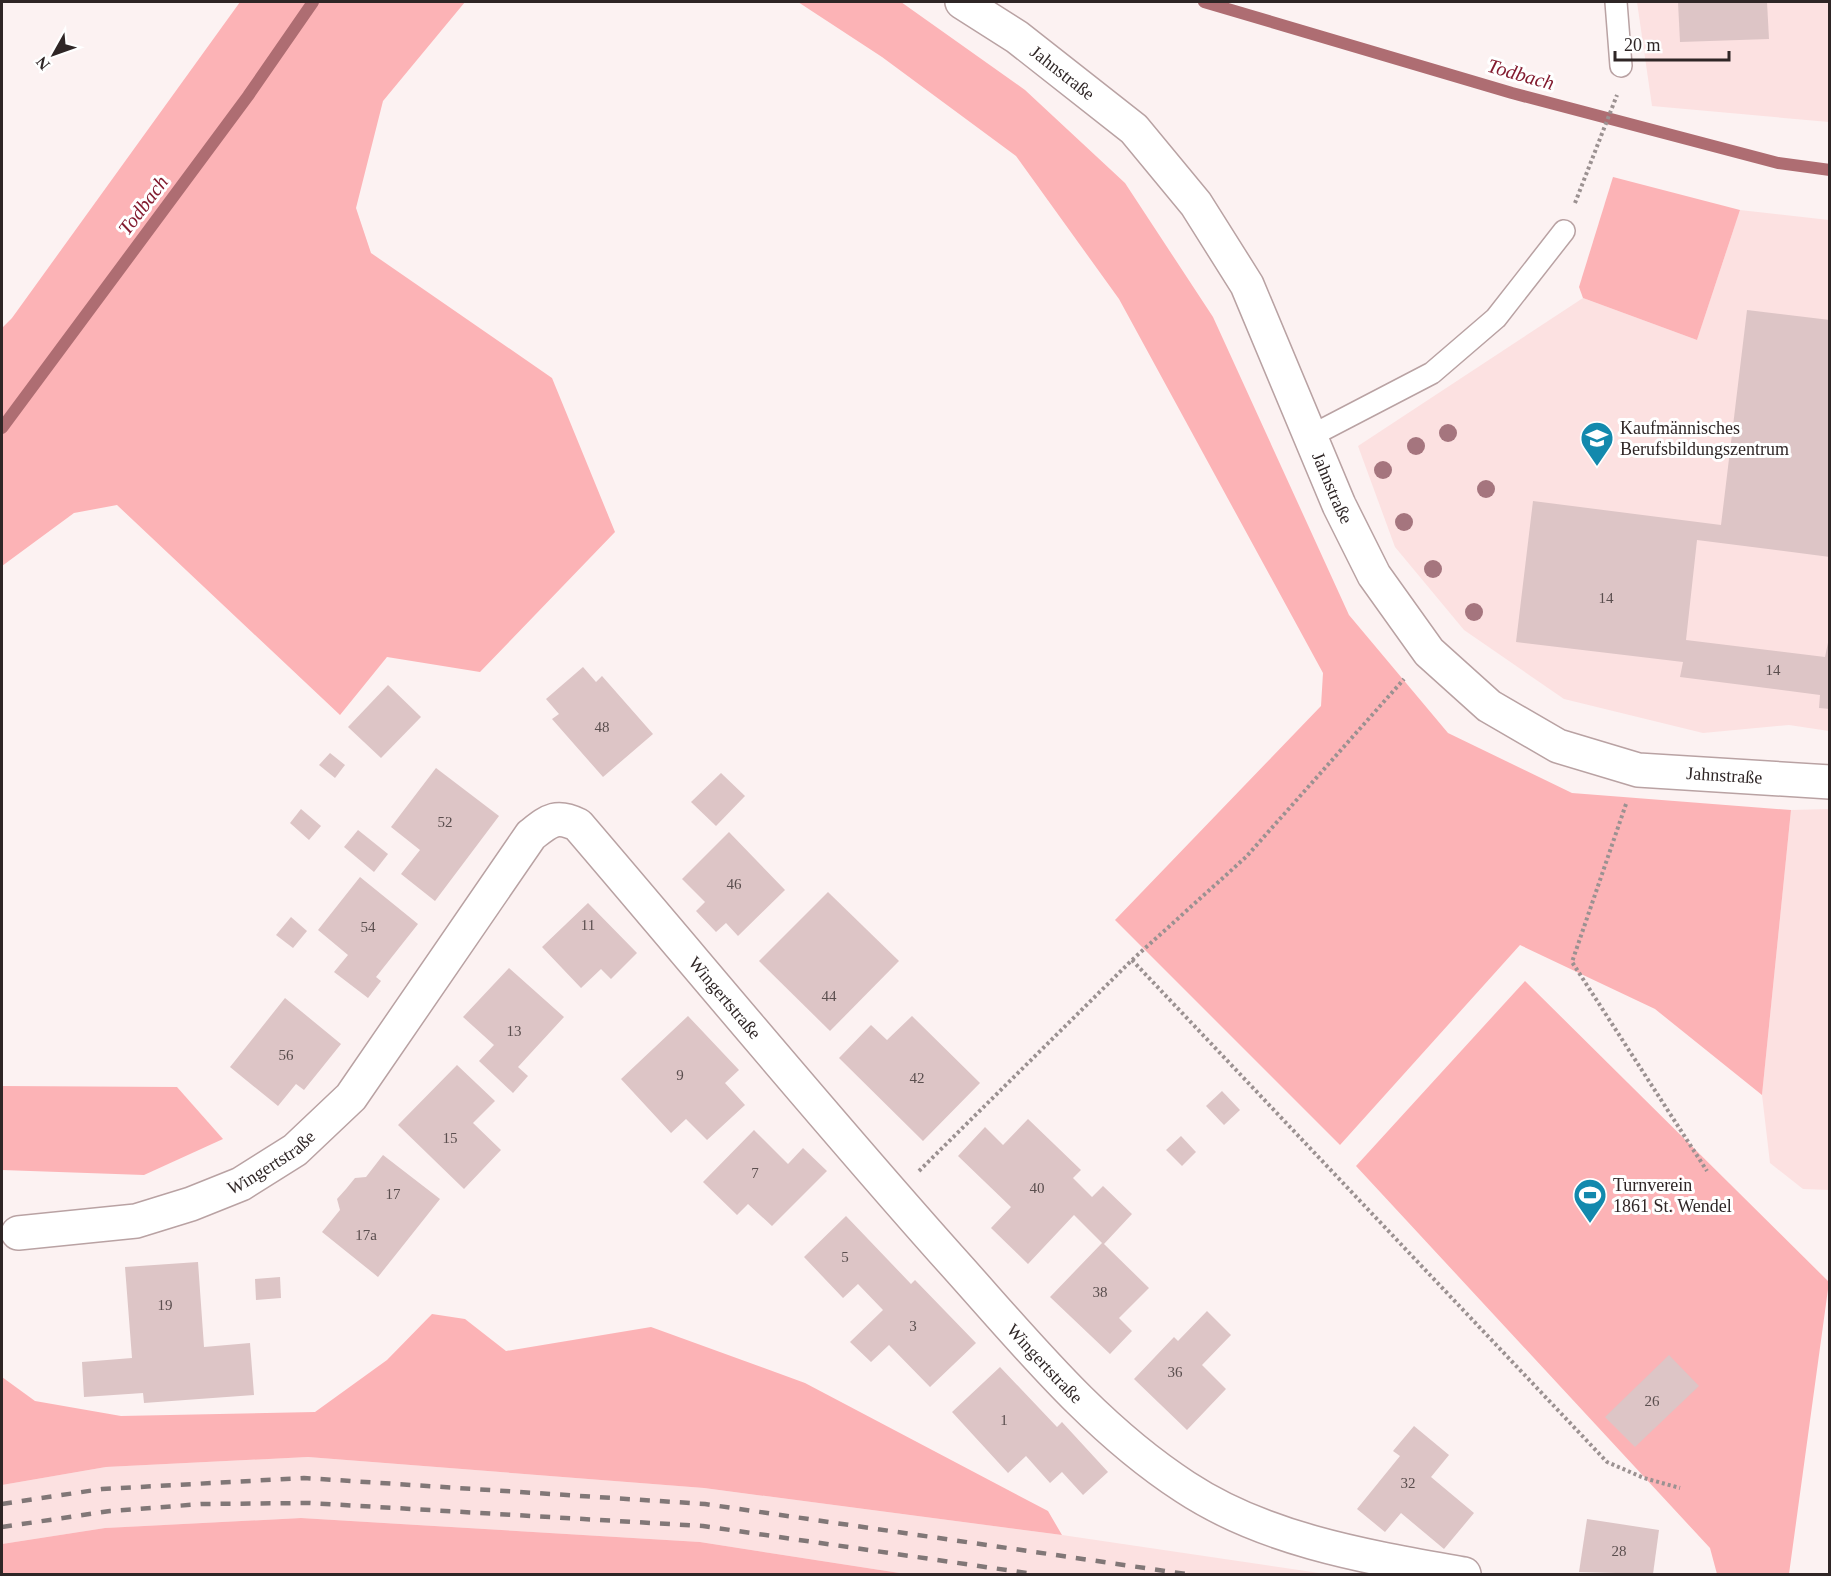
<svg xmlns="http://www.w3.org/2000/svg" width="1831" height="1576" viewBox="0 0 1831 1576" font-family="Georgia,serif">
<rect width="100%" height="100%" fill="#fcf2f2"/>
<!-- built -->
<g fill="#fce1e1">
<path d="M1637 2H1829V122L1652 106Z"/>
<path d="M1740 210 1829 220V731L1789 725 1703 733 1564 699 1464 630 1395 547 1358 446 1583 298 1697 340Z"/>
<path d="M1829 809V1190L1803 1189 1770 1163 1762 1095 1791 810Z"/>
<path d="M308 1457 704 1488 1062 1535 1326 1574H906L700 1542 301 1518 105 1528 2 1544V1485L106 1467Z"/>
</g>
<!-- green -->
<g fill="#fcb3b6">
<path d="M240 2H465L383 101 356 208 371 253 552 378 615 532 480 672 387 657 340 715 117 505 74 513 2 566V328L12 318Z"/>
<path d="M798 2H901L1025 90 1125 183 1213 317 1349 615 1448 733 1572 793 1791 810 1762 1095 1655 1009 1520 945 1340 1145 1115 920 1321 706 1323 673 1119 299 1016 156 882 57Z"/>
<path d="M1613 177 1740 210 1697 340 1583 298 1579 287Z"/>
<path d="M1525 981 1829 1282 1789 1574H1717L1710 1548 1356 1166Z"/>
<path d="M2 1086 177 1087 223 1139 144 1175 2 1170Z"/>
<path d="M432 1314 465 1319 506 1351 651 1327 805 1383 1048 1511 1062 1535 704 1488 308 1457 106 1467 2 1485V1377L35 1401 121 1416 315 1412 387 1360Z"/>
<path d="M301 1518 700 1542 906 1574H2V1544L105 1528Z"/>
</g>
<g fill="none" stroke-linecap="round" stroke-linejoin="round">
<!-- stream -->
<g stroke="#ae6d72" stroke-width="12">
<path d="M1204 2 1512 93 1778 163 1830 170"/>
<path d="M2 428 248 96 313 2"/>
</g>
</g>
<!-- building -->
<g fill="#ddc5c6">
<path d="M1678 2H1767L1769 39 1680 42Z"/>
<path d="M1747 310 1830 320V557L1697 540 1686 640 1825 657 1830 633V709L1819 708 1820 695 1680 677 1683 662 1516 642 1533 501 1721 525Z"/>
<path d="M583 667 596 682 602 676 653 734 603 777 552 719 559 714 546 699Z"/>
<path d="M388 685 421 717 381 758 348 727Z"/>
<path d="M330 753 345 765 335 778 319 765Z"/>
<path d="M436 768 499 816 435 901 401 874 420 850 391 827Z"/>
<path d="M721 773 745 796 716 826 691 802Z"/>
<path d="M301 809 321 826 309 840 290 823Z"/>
<path d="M358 830 388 854 374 872 344 847Z"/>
<path d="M729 832 785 890 738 936 726 923 716 932 696 911 705 902 682 879Z"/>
<path d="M360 877 418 924 376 977 381 981 368 998 334 972 348 955 318 930Z"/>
<path d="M828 892 899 961 830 1031 759 961Z"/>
<path d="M588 903 637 953 611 979 601 969 581 988 542 947Z"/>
<path d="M291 917 307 931 293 948 276 935Z"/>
<path d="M509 968 564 1017 518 1067 528 1076 513 1093 479 1061 494 1045 463 1017Z"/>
<path d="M285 998 341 1044 304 1090 296 1084 278 1106 230 1067Z"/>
<path d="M688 1016 739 1070 725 1083 745 1105 707 1140 686 1119 671 1133 621 1079Z"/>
<path d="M912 1016 980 1083 923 1141 839 1058 871 1025 887 1040Z"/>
<path d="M457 1065 495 1101 473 1123 501 1150 464 1189 398 1125Z"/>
<path d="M1222 1091 1240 1110 1224 1125 1206 1106Z"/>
<path d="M1028 1119 1081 1170 1073 1178 1092 1197 1103 1186 1132 1214 1104 1244 1149 1288 1119 1318 1132 1331 1110 1354 1050 1297 1102 1243 1074 1215 1028 1264 991 1228 1011 1207 958 1156 985 1127 1003 1145Z"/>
<path d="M754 1130 788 1164 803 1148 827 1171 772 1226 748 1204 737 1215 703 1182Z"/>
<path d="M1181 1136 1196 1152 1182 1166 1166 1150Z"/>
<path d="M383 1155 440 1199 378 1277 322 1232 340 1210 337 1199 346 1189 355 1178 366 1177Z"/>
<path d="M846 1216 911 1284 915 1280 976 1343 930 1387 889 1345 871 1362 850 1342 883 1310 858 1284 843 1298 804 1257Z"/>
<path d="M198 1262 204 1347 250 1343 254 1395 144 1403 143 1393 84 1397 82 1362 132 1358 125 1267Z"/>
<path d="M280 1277 281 1298 256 1300 255 1279Z"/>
<path d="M1207 1311 1231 1335 1202 1365 1226 1389 1187 1430 1134 1379 1174 1337 1178 1341Z"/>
<path d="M1669 1355 1699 1386 1635 1447 1605 1417Z"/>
<path d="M1000 1367 1057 1427 1062 1422 1108 1472 1083 1495 1062 1472 1050 1483 1026 1456 1008 1473 952 1412Z"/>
<path d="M1414 1426 1449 1455 1431 1477 1474 1513 1444 1549 1401 1513 1385 1532 1357 1509 1400 1456 1393 1451Z"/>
<path d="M1587 1519 1659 1530 1653 1574 1579 1572Z"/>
</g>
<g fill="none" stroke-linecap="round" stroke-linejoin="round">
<defs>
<g id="lane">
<path d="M1616 2 1621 66"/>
<path d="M1309 437 1432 373 1496 318 1564 231"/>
</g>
<g id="street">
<path id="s1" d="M18 1233 136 1221 191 1204 241 1184 295 1150 351 1097 531 835C549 821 556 814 578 825 703 971 825 1119 953 1262 1025 1342 1094 1428 1185 1487 1267 1541 1369 1557 1464 1574"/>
</g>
<g id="secondary">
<path id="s2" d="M962 2 1017 37 1134 129 1196 204 1247 285 1339 505 1374 575 1429 652 1489 706 1558 746 1638 770 1830 782"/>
</g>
</defs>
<!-- lane casing -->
<use href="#lane" stroke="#b9a2a3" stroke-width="24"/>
<!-- street casing -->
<use href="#street" stroke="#b9a2a3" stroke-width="36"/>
<!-- secondary casing -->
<use href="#secondary" stroke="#b9a2a3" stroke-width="36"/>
<!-- path -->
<g stroke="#9b9191" stroke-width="4" stroke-dasharray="3 3" stroke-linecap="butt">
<path d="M1575 203 1617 95"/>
<path d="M1626 804 1572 962 1707 1171"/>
<path d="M1132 960 1607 1462 1644 1478 1680 1488"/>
<path d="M919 1171 1132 960 1246 857 1404 679"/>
</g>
<!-- lane -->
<use href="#lane" stroke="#fff" stroke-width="21"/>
<!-- street -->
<use href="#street" stroke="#fff" stroke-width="33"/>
<!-- secondary -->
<use href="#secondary" stroke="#fff" stroke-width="33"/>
<!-- rail -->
<g stroke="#817777" stroke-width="4.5" stroke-dasharray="10 10" stroke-linecap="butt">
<path d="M2 1504 102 1489 304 1478 705 1504 1186 1574"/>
<path d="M2 1527 110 1511 202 1504 309 1503 703 1526 1034 1574"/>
</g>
</g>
<!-- trees -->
<g fill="#a5757e">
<circle cx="1448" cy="433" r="9"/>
<circle cx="1416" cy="446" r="9"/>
<circle cx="1383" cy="470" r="9"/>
<circle cx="1486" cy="489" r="9"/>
<circle cx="1404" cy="522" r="9"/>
<circle cx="1433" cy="569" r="9"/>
<circle cx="1474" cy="612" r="9"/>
</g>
<!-- icons -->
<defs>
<symbol id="school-pin" viewBox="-11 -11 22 30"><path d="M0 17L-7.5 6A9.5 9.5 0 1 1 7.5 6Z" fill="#1389ad" stroke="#fff"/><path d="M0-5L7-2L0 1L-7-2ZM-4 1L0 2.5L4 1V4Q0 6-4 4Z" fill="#fff"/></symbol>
<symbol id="stadium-pin" viewBox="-11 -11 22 30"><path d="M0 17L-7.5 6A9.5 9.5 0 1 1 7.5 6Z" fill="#1389ad" stroke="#fff"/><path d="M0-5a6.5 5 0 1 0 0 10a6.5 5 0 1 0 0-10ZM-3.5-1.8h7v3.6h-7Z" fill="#fff"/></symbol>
</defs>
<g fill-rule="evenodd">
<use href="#school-pin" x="1578" y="419" width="38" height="52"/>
<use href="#stadium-pin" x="1571" y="1176" width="38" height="52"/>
</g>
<g text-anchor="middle" stroke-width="6" stroke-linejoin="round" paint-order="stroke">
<!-- number labels -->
<g font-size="15" fill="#5a4e4e">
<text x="1606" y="603">14</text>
<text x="1773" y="675">14</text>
<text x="602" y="732">48</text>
<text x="445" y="827">52</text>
<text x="734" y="889">46</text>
<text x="588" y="930">11</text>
<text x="368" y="932">54</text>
<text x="829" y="1001">44</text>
<text x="514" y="1036">13</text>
<text x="286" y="1060">56</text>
<text x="680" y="1080">9</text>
<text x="917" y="1083">42</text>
<text x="450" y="1143">15</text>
<text x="755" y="1178">7</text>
<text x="1037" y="1193">40</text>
<text x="393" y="1199">17</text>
<text x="366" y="1240">17a</text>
<text x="845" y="1262">5</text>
<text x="1100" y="1297">38</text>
<text x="165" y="1310">19</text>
<text x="913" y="1331">3</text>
<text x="1175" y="1377">36</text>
<text x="1652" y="1406">26</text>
<text x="1004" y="1425">1</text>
<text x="1408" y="1488">32</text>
<text x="1619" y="1556">28</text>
</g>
<!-- street labels -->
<g font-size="18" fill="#2f2626" stroke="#fff">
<text dy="6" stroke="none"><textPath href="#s2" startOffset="123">Jahnstraße</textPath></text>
<text dy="6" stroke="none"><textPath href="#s2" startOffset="627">Jahnstraße</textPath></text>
<text dy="6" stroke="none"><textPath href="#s2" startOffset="1149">Jahnstraße</textPath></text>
<text dy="6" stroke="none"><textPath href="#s1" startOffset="968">Wingertstraße</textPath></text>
<text dy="6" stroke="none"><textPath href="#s1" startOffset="267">Wingertstraße</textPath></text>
<text dy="6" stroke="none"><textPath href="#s1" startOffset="1454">Wingertstraße</textPath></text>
</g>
<!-- poi labels -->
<g font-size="18" fill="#2f2626" stroke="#fff" text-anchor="start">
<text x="1620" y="434">Kaufmännisches<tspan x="1620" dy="21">Berufsbildungszentrum</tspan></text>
<text x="1613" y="1191">Turnverein<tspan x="1613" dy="21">1861 St. Wendel</tspan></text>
</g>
<!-- water labels -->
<g font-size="20" font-style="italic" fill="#831c30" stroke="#fff">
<text transform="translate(1521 74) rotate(16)" y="7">Todbach</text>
<text transform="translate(143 205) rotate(-53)" y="7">Todbach</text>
</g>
</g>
<!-- border -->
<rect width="1831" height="1576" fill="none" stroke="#2f2626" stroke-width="6"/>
<!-- north arrow -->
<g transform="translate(54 54) rotate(230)" stroke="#ffffff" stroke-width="4.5" paint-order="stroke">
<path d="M0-4.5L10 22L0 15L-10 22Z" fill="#2f2626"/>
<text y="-9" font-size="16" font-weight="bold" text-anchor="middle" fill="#2f2626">N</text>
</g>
<!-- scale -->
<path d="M1615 51v9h114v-9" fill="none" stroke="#2f2626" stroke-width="3"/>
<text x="1624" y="51" font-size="18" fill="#2f2626" stroke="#ffffff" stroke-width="4.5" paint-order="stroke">20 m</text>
</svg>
